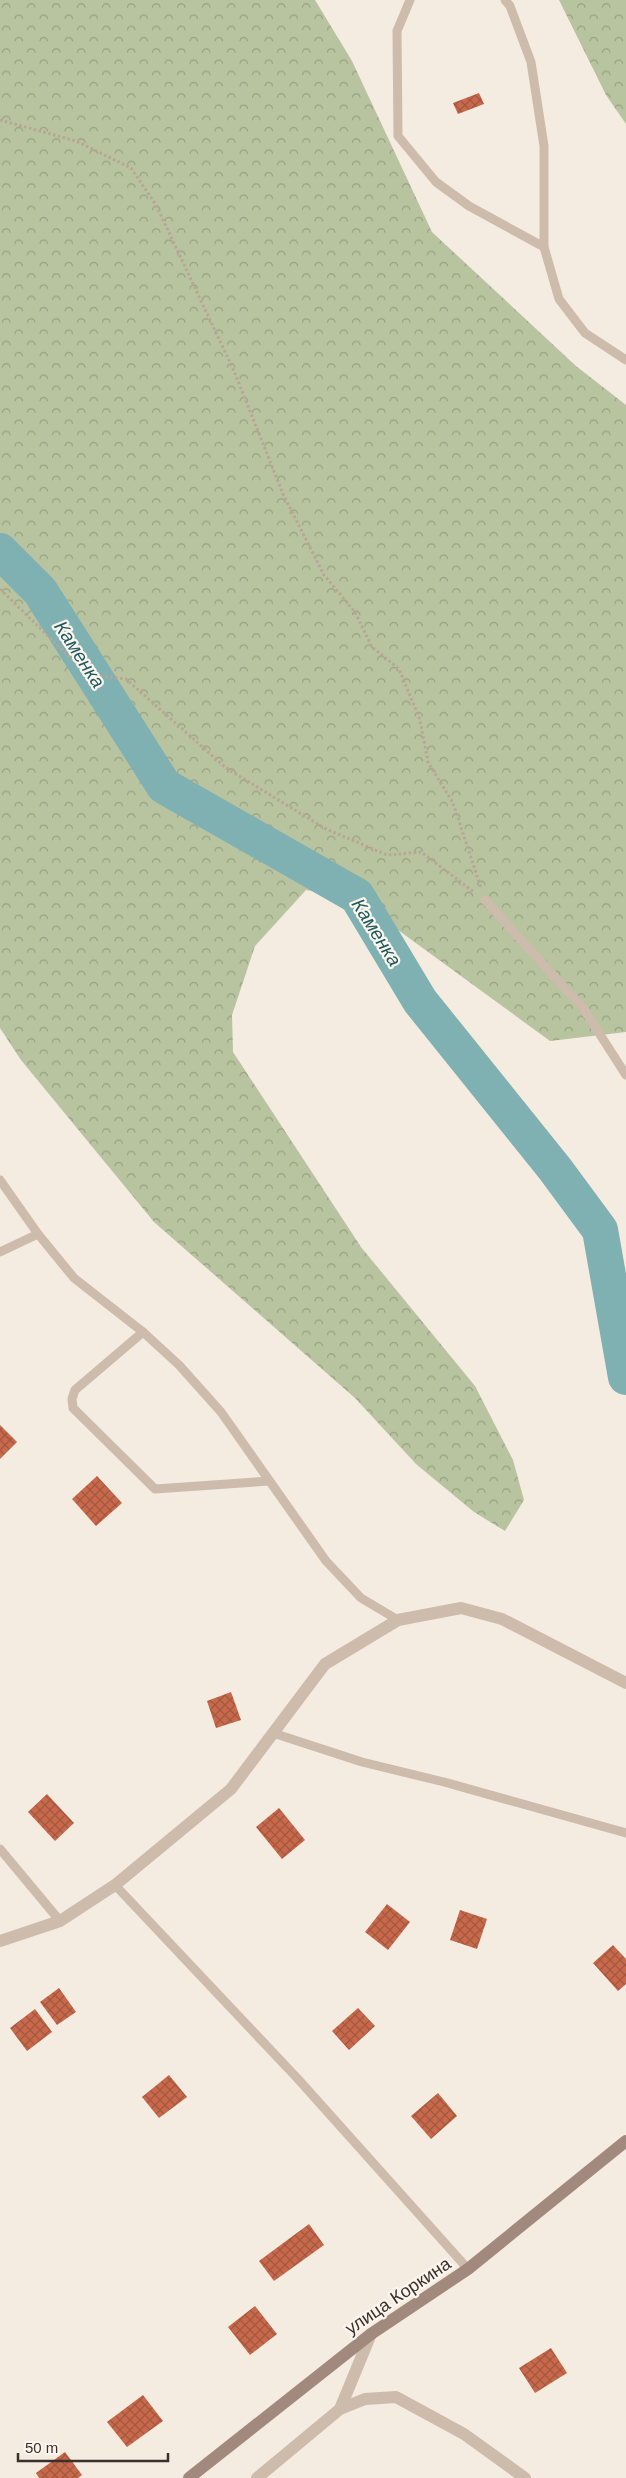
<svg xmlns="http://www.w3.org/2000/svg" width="626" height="2478" viewBox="0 0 626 2478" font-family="Helvetica,sans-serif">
<defs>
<pattern id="forest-crowns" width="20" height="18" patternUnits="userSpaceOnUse" patternTransform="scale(1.25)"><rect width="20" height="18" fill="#b8c4a0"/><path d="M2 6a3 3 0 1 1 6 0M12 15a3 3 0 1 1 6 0" fill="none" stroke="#97a083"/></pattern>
<pattern id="building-cross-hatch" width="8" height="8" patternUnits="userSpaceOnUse" patternTransform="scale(1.25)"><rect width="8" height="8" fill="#c8694b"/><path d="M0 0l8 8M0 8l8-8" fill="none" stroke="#a4573f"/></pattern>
</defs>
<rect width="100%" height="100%" fill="#f4ebe1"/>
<!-- forest -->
<g fill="url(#forest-crowns)">
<path d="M0 0H315L352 61 432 232 576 366 626 405V1032L550 1041 372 911 335 895 306 890 255 946 232 1015 233 1052 361 1247 475 1386 513 1460 524 1500 505 1531 474 1512 416 1464 355 1398 154 1222 21 1060 0 1028Z"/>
<path d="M559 0H626V124L606 95Z"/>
</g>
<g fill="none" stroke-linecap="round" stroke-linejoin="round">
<!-- river -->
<path stroke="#7fb0b2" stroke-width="36" d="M0 551 40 591 164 786 357 896 420 1001 555 1169 600 1230 626 1377"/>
</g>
<!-- building -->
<g fill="url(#building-cross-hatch)">
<path d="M479 93 484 104 458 114 453 103Z"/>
<path d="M0 1425 17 1442 0 1459Z"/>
<path d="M97 1476 122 1503 96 1526 72 1499Z"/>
<path d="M231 1692 241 1720 216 1728 207 1701Z"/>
<path d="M47 1794 74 1823 55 1841 28 1812Z"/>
<path d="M279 1808 305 1840 282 1859 256 1827Z"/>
<path d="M387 1904 410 1922 388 1950 365 1932Z"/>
<path d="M460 1910 487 1919 477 1949 450 1940Z"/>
<path d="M613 1945 626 1959V1984L618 1991 593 1963Z"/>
<path d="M59 1988 76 2012 57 2025 40 2002Z"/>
<path d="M358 2008 375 2026 349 2050 332 2031Z"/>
<path d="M35 2009 52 2032 27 2051 10 2028Z"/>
<path d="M169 2075 187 2097 159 2118 142 2097Z"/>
<path d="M438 2093 457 2116 431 2139 411 2116Z"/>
<path d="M309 2224 324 2245 274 2281 259 2261Z"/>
<path d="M255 2306 277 2334 250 2355 228 2327Z"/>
<path d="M551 2348 567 2373 535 2393 519 2368Z"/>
<path d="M143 2395 163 2421 127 2447 107 2422Z"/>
<path d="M65 2452 82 2475 78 2478H39L36 2473Z"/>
</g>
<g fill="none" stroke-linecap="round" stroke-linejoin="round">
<!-- path -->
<g stroke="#b9a596" stroke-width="3" stroke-dasharray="2.5 2.5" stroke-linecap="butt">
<path d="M0 120 76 141 131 168 156 205 234 371 283 494 324 575 355 612 372 647 399 669 420 720 428 762 453 803 481 888"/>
<path d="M0 589 87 674 126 679 226 768 326 829 387 855 421 852 474 892"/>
</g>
<!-- lane -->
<g stroke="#cdbbac" stroke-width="9">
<path d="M410 0 397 31 398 136 436 182 469 206 544 247"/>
<path d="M505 0 510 6 531 62 544 146V247L559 299 585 333 626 360"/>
<path d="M485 900 583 1008 626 1075"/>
<path d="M0 1180 38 1234 74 1278 143 1332 179 1365 221 1412 326 1561 361 1598 398 1620"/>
<path d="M0 1252 38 1234"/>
<path d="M143 1332 75 1390 72 1399 73 1408 155 1489 269 1481"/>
<path d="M273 1733 362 1762 444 1782 626 1833"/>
<path d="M0 1849 60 1921"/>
<path d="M115 1885 298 2079 468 2269"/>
</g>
<!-- street -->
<g stroke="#cdbbac" stroke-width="12">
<path d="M0 1941 60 1921 115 1885 231 1789 325 1664 398 1620 461 1608 502 1619 626 1683"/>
<path d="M340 2409 365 2399 396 2397 464 2434 525 2478"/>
<path d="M257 2478 340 2409 371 2334"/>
</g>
<!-- secondary -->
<path stroke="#a18a7d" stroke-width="12" d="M189 2478 371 2334 468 2269 626 2141"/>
</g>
<g text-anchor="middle" stroke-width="4.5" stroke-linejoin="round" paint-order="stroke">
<!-- street labels -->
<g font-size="18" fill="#3b302b" stroke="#fbf5ee">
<text transform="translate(398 2296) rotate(-34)" y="6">улица Коркина</text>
</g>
<!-- water labels -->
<g font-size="19" font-style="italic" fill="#1f5a5e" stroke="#fbf5ee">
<text transform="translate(80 654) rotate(57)" y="7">Каменка</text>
<text transform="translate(377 932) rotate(58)" y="7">Каменка</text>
</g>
</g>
<!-- scale -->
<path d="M18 2453v8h150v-8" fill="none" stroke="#3b302b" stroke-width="2.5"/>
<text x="25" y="2453" font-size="15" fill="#3b302b" stroke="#fbf5ee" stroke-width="4" paint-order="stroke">50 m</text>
</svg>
